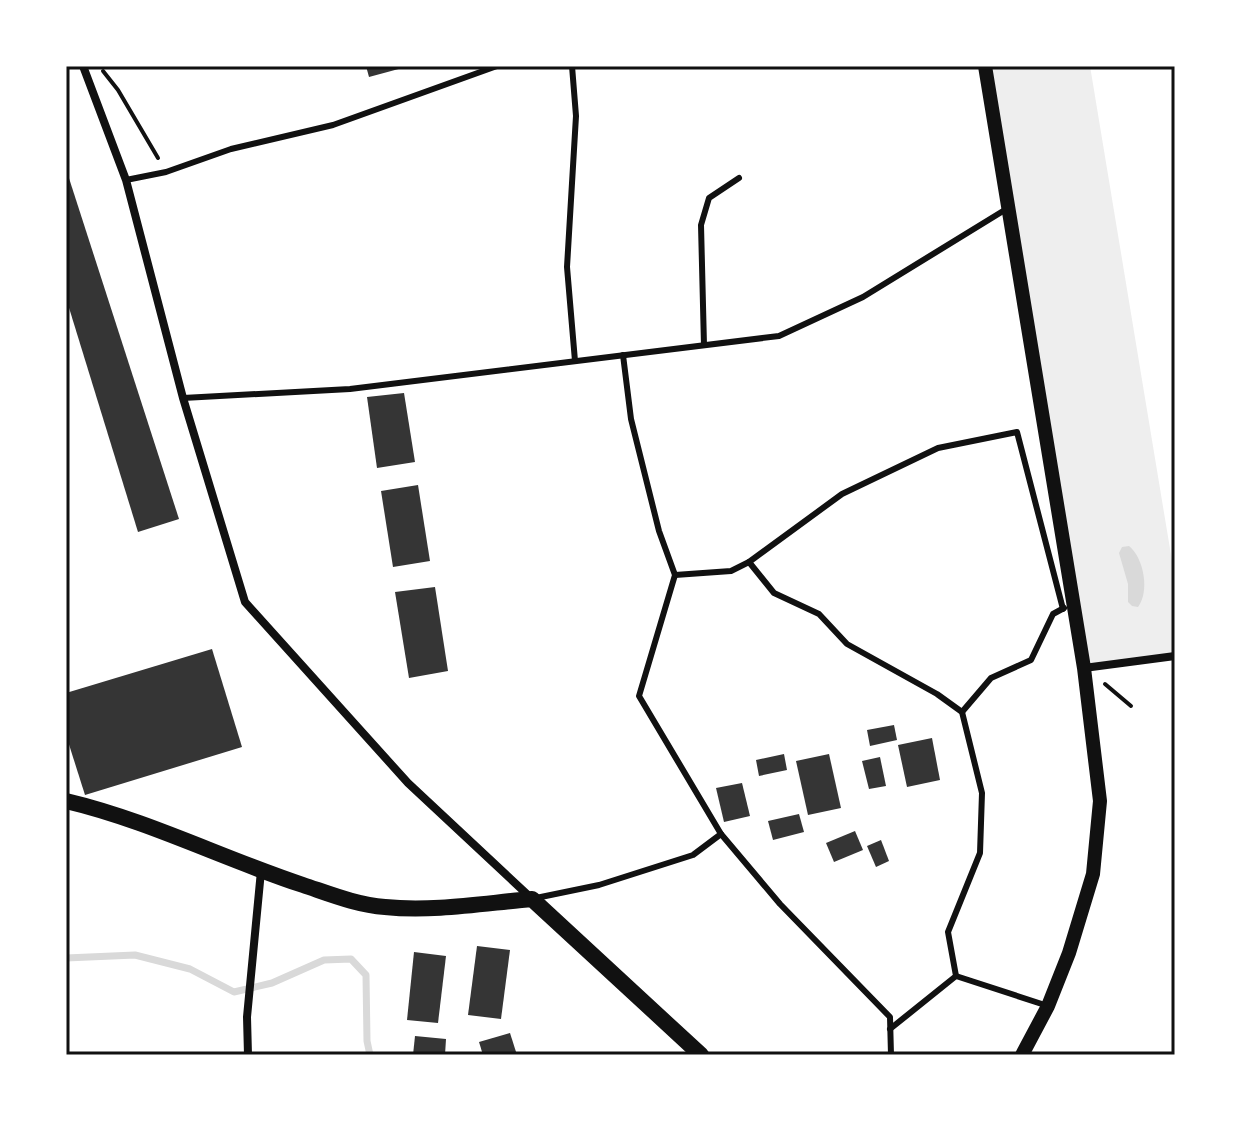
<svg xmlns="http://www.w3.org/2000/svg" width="1241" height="1121" viewBox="0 0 1241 1121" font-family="'Alegreya Sans',sans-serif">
<rect width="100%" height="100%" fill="#fff"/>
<!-- green -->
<path fill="#eee" d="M988 66H1090L1175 579V656L1084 668Z"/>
<!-- water -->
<path fill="#d9d9d9" d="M1129 546C1144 558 1150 592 1138 607L1132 606 1128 602V584L1119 553 1122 547Z"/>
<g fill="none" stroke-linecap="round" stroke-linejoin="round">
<!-- stream -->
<path stroke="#d9d9d9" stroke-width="7" d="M66 958 135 955 190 969 234 992 272 983 324 960 351 959 366 975 367 1041 370 1055"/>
</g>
<!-- building -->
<g fill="#353535">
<path d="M366 66H406V67L369 77Z"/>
<path d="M67 172 179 519 138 532 66 298Z"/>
<path d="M404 393 415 462 377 468 367 397Z"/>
<path d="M418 485 430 561 393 567 381 491Z"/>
<path d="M435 587 448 671 409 678 395 592Z"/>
<path d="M212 649 242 747 85 795 66 735V693Z"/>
<path d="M894 725 897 740 870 746 867 730Z"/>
<path d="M932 738 940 780 907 787 898 745Z"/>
<path d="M784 754 787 770 759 776 756 760Z"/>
<path d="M829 754 841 808 808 815 796 761Z"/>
<path d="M880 757 886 786 869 789 862 761Z"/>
<path d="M742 783 750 816 724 822 716 788Z"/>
<path d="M799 814 804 832 773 840 768 821Z"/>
<path d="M855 831 863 850 834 862 826 843Z"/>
<path d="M881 840 889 861 876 867 867 846Z"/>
<path d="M477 946 510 950 501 1019 468 1015Z"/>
<path d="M414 952 446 956 438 1023 407 1020Z"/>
<path d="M510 1033 517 1055H483L479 1042Z"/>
<path d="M415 1036 446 1039 445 1055H413Z"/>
</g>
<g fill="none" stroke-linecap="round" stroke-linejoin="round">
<!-- path -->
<g stroke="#111" stroke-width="4">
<path d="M103 71 118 90 158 158"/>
<path d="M1105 684 1131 706"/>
</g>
<!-- service -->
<g stroke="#111" stroke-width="6">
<path d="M572 66 576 116 567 267 575 361"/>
<path d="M126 180 166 172 231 149 333 125 497 66"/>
<path d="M704 345 701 225 709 198 739 178"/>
<path d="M623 355 631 419 659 531 675 575 639 696 721 834 780 904 890 1017 891 1055"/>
<path d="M183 398 350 389 779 336 863 297 1008 208"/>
<path d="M749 562 842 494 938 448 1017 432 1063 609"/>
<path d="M675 575 731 571 749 562 774 593 819 614 847 644 937 694 962 712 982 793 980 853 948 932 956 976 890 1029"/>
<path d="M962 712 991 678 1031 660 1053 614 1064 608"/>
<path d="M536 898 599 885 693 855 721 834"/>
<path d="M956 976 1048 1006"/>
</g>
<!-- minor -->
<g stroke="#111" stroke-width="8">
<path d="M83 66 126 180 183 398 245 602 408 783 530 897"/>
<path d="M1084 668 1175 656"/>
<path d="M248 1055 247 1017 261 871"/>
</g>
<!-- tertiary -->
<path stroke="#111" stroke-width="14" d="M985 66 1084 668 1100 801 1093 874 1069 953 1048 1006 1022 1055"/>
<!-- secondary -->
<path stroke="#111" stroke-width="16" d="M66 801C147 820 224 859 303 885 330 894 357 905 385 907 433 912 485 903 532 899L701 1055"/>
</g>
<!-- border -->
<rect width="1241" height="1121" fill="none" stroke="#ffffff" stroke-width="136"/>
<rect x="68" y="68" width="1105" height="985" fill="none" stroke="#111" stroke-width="3"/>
</svg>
